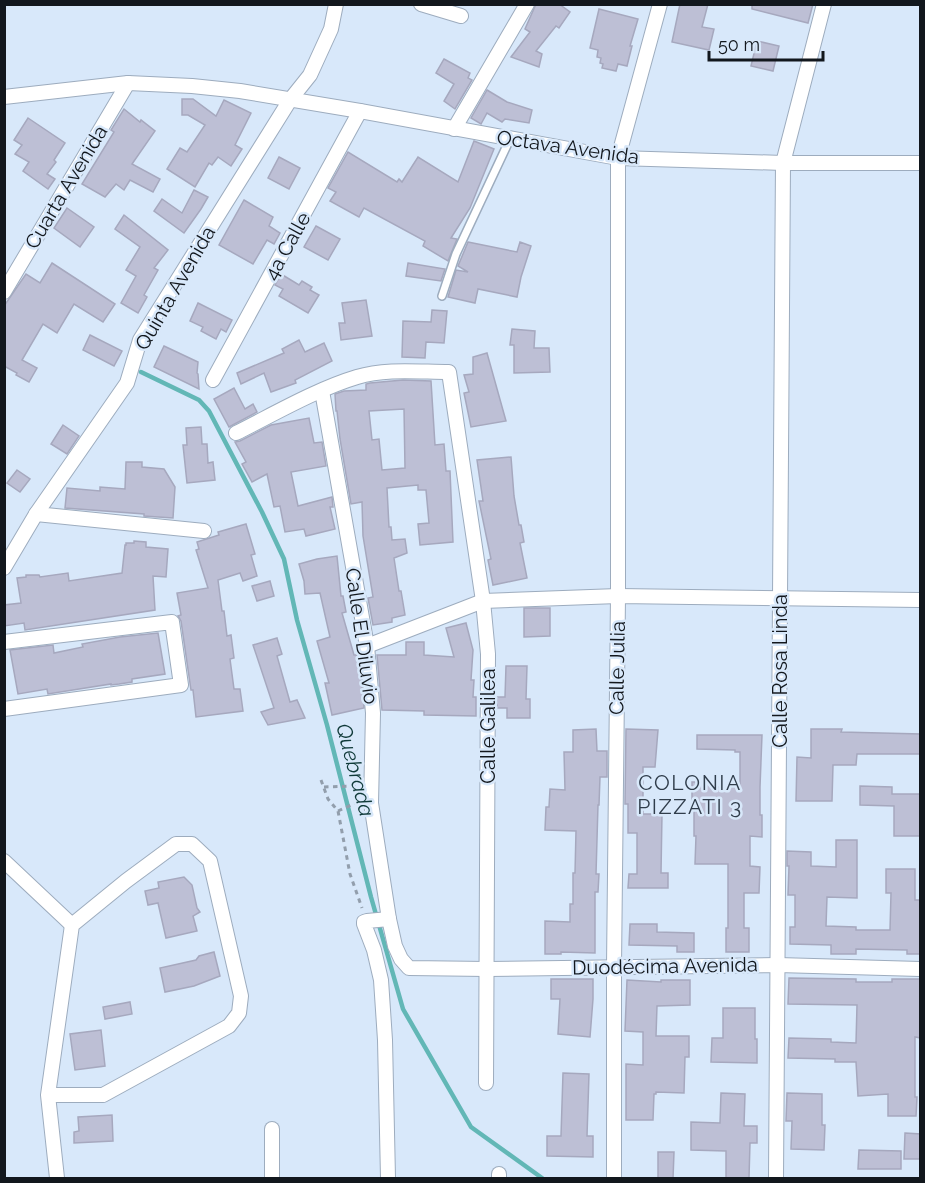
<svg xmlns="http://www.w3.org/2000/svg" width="925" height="1183" viewBox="0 0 925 1183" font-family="Raleway,sans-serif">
<rect width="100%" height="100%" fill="#d8e8fa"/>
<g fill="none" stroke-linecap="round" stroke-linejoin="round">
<!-- stream -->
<path stroke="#62b7b6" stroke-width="4.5" d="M141 372 199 400 209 411 262 512 284 559 297 620 327 725 371 897 403 1009 471 1127 542 1178"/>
</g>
<!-- building -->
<g fill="#bdbfd5" stroke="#a6a8be" stroke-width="1.5" fill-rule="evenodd">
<path d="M536 4H559L570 12 559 28 556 26 536 51 542 54 539 67 511 57 530 32 525 29Z"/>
<path d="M680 4H708L702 27 714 29 709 50 672 42Z"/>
<path d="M752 4H813L808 23 752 9Z"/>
<path d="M599 9 638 19 630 46H632L627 66 618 64 616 71 602 68 603 64 600 63 601 58 597 57 598 50 590 48Z"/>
<path d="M757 41 779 46 773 71 751 66Z"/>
<path d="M444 59 470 73 468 78 472 80 455 109 444 101 454 84 436 73Z"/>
<path d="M487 90 507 102 532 110 529 123 505 119 502 122 487 113 481 124 471 118Z"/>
<path d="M182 99H193L216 116 224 100 251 113 235 145 242 149 231 166 218 157 212 165 209 163 195 187 167 169 180 148 187 152 205 125 188 115H182Z"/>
<path d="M124 109 140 122 141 120 155 131 132 164 160 179 153 192 130 180 124 190 116 184 105 197 82 184 114 132 111 130Z"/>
<path d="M28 118 65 143 54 160 56 162 47 174 55 179 48 189 23 171 29 162 15 154 22 145 14 140Z"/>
<path d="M474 141 494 149 470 208 451 238 457 239 448 261 423 246 425 241 364 208 359 217 330 201 336 192 328 188 348 152 397 182 399 179 402 182 418 157 458 182Z"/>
<path d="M279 157 300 168 289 189 268 178Z"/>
<path d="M194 190 208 197 201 209 184 233 154 211 162 199 182 213Z"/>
<path d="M244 200 273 217 269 226 280 233 274 244 267 240 253 264 219 245Z"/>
<path d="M67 208 94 227 80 247 54 228Z"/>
<path d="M124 215 168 250 154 268 158 270 144 295 147 297 138 313 121 303 136 276 126 270 140 247 115 229Z"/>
<path d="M316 226 340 239 328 260 304 247Z"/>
<path d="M468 242 517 252 520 242 531 246 521 277 517 297 478 289 475 303 448 297 456 270 468 272 458 266Z"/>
<path d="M52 263 115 304 103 322 74 304 57 333 43 324 22 360 37 368 29 382 16 375 17 373 4 366V306L26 274 40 283Z"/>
<path d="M408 263 445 269 441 281 406 276Z"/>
<path d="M281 274 299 285 302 281 312 287 310 290 319 295 308 313 279 296 283 289 275 285Z"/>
<path d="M366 300 372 336 341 340 339 323H345L342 303Z"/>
<path d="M198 303 232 320 226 332 221 329 216 339 201 331 203 327 190 321Z"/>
<path d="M432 310 447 311 444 343 426 342 425 358 402 357 403 321 431 322Z"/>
<path d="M512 329 535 331 534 348H549L550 372 514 373V345H510Z"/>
<path d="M90 335 122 351 114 366 83 350Z"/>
<path d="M299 340 305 352 324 343 332 361 295 380 296 383 271 392 264 373 241 384 237 373 284 353 282 349Z"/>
<path d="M164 346 198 362 197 373 198 374 199 389 154 367Z"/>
<path d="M487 353 506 421 471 427 464 393 469 392 464 375 473 374V357Z"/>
<path d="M403 380 431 381 435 445 444 444 446 471H450L453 542 420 545 418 524 429 523 426 490H418V485L387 488 389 527H391L392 540 405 539 407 553 394 558 399 591H401L405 615 392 618V622L373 625 368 598 373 597 363 536 362 502 351 504 340 439 337 411H336L335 394 344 391 366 390V384L370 383ZM404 409 405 468 382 470 379 439 372 440 369 411Z"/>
<path d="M234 388 245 409 253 404 257 412 229 427 214 399Z"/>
<path d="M309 418 314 443 322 442 326 466 291 472 298 506 332 497 333 507H330L335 529 306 536 304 529 285 532 280 506 274 507 267 474 252 482 242 464 246 462 235 442 240 441 271 425Z"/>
<path d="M63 425 79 436 67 454 51 444Z"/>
<path d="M201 427 202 444H207L208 463 213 462 215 480 187 483 183 445H187L186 428Z"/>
<path d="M511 457 514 496 519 525H521L524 542 520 543 527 578 493 585 488 560 491 559 479 501H483L477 460Z"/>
<path d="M126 462H142V467L164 469 175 487 173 518 144 516V514L65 508 67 488 100 491V487L125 489Z"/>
<path d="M17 470 30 479 20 492 7 483Z"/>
<path d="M246 524 255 554 251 555 257 576 243 581 240 573 218 580 222 611H224L227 636 231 635 234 658 230 659 234 689H240L243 711 196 717 193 690H191L181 621 178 616 181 615 177 593 208 588 196 550 199 549 197 542 219 535 218 532Z"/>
<path d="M134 541 146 542V547L168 549 166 577 153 576 155 610 25 630 24 623 4 626V605L21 603 17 578 26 577V575H39L40 577 68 573 69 581 122 573 125 545H126V543H134Z"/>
<path d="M337 556 341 596H343L346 612 342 613 354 655H359L364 708 332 715 325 683H329L317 641 330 637 320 593 305 594 304 581 299 564 317 559Z"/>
<path d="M270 581 274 596 257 601 252 586Z"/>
<path d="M524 608H550V636L524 637Z"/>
<path d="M466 623 473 650 471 680H474L473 697H476V716L424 715V711L382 710 377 655H406V642H424V655L454 657 446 628Z"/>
<path d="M158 633 165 674 132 679V682L119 684 111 685V684L48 694 47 689 18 694 10 650 53 645 54 653 83 647 82 644 120 637Z"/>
<path d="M277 638 282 654 277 656 290 702 297 700 305 718 268 725 261 712 274 708 253 645Z"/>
<path d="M506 666H527L526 699H530V718H507V708H497V697H505Z"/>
<path d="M596 729 597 751H607V777H600L599 805H598L596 874H599L598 892H595V953L561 952V954H545V921L570 922V904H573V873H575L576 831 545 830 546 807H549L550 789 565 790 564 752H573V730Z"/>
<path d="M626 729 658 730 655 767H643V814H662L661 873H668V888H628L629 874H637V833H628V804H625Z"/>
<path d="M811 729H842L841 732 921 734V754H857L856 765H833L832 801H796L797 757 811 758Z"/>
<path d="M697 735H762L760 787V815H762V837L750 836V866L760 867 759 893H744V928H749V952H726V928H728V864H695L696 836H694V804L692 803V782H716V787H740V752H735V750L697 749Z"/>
<path d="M860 786 892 787V794H921V836H894V806L860 805Z"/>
<path d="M836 840H857V898L827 897 826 926 856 927V930H890L891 893H886V869H915V900H921V954H907V950L856 949V954H831V945L790 944V927H795V895H788L789 866H787V851L811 852V866L836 867Z"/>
<path d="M184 877 192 885 197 908 200 912 193 916 197 931 166 938 158 903 148 905 145 891 159 888 158 882Z"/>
<path d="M630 924H657V932L694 933V952H677V946L629 945Z"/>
<path d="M214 952 220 976 194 986 165 992 160 968 196 960 199 956Z"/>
<path d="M789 978 856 979V982H892V979H921V1038L915 1037V1097H917L916 1116H888V1094L858 1096 856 1062H835V1059L788 1058 789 1038 831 1039V1042L856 1043 857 1005 788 1004Z"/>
<path d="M551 979H593V999L590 1037 558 1034 560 999H551Z"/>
<path d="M627 980 661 982V980H690V1005L657 1006 656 1036H689V1057H685L684 1093 656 1092V1094H654L653 1120H626V1064L643 1065V1032L625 1031Z"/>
<path d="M130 1002 132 1014 105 1019 103 1007Z"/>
<path d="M723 1008H755V1039H757V1063L711 1062 712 1038H723Z"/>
<path d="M101 1030 105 1066 75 1070 70 1034Z"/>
<path d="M563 1073 589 1074 587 1136H593V1157L547 1156V1136H561Z"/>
<path d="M721 1093 745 1094 744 1126H757V1143H750L749 1178H726V1151L691 1150V1122L720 1123Z"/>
<path d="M787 1093 822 1094V1125H825L824 1150 791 1149 792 1121H786Z"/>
<path d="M112 1115 113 1141 74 1143V1132L79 1131 78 1117Z"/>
<path d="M905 1133 921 1134V1159H904Z"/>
<path d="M859 1150 901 1151V1169H858Z"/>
<path d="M658 1152H674L673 1179H658Z"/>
</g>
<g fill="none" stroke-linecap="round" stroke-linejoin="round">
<defs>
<path id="service" d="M442 296 456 254 510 139"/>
<g id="minor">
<path d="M421 4 461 16"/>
<path d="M4 97 128 83 192 86 240 91 360 111 618 158 783 163H920"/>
<path d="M454 129 527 4"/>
<path d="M4 292 128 83"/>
<path d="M213 380 360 111"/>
<path d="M322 391 367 646 373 713 371 803 389 919 395 946 401 959 409 968 487 969 778 965 920 969"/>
<path d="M236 433C274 414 317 389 357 377 386 368 419 372 449 372L483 601 488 654 486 1083"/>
<path d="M36 514 204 531"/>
<path d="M4 568 36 514 127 383 140 340 290 100 310 75 331 29 336 4"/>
<path d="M4 642 172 622 181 685 4 709"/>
<path d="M367 646 483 601 618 596 920 600"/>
<path d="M4 861 72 925"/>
<path d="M48 1095H103L229 1026 239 1013 241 996 210 861 192 844H176L126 881 72 925 48 1095 57 1178"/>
<path d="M272 1129V1178"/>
<path d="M388 1178 385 1040 381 980 374 950 364 924V922L367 921 389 919"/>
<path d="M499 1178V1174"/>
<path d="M614 1178V967L618 596V158L660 4"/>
<path d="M776 1178 783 163 824 4"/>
</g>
</defs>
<!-- service casing -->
<use href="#service" stroke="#9dacbe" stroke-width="10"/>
<!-- minor casing -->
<use href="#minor" stroke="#9dacbe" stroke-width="16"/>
<!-- path -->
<g stroke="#929eac" stroke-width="3" stroke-dasharray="4.5 4.5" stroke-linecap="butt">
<path d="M351 773 356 791"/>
<path d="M321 780 328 799 338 811 350 874 362 908"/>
<path d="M324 787 355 786"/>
<path d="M338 811 358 802"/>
</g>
<!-- service -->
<use href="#service" stroke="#fff" stroke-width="7"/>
<!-- minor -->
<use href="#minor" stroke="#fff" stroke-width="14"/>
</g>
<g text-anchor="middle" stroke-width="5" stroke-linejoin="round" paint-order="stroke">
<!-- street labels -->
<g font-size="20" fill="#12171d" stroke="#d8e8fa">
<text transform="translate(568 147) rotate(8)" y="7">Octava Avenida</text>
<text transform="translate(66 187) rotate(-59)" y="7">Cuarta Avenida</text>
<text transform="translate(287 246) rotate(-61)" y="7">4a Calle</text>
<text transform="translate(175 288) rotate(-60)" y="7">Quinta Avenida</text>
<text transform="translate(362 636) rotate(82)" y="7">Calle El Diluvio</text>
<text transform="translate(617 668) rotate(-89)" y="7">Calle Julia</text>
<text transform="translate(780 671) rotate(-90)" y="7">Calle Rosa Linda</text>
<text transform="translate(488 726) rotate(-90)" y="7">Calle Galilea</text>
<text transform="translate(665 966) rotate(-1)" y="7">Duodécima Avenida</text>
</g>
<!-- water labels -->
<g font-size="21" font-style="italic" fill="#103a39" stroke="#d8e8fa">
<text transform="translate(355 770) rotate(75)" y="7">Quebrada</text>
</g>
<!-- neighbourhood labels -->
<g font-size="21" letter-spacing="1.5" fill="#303d4b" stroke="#d8e8fa">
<text x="690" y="790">COLONIA<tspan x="690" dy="24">PIZZATI 3</tspan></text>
</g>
</g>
<!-- border -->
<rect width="925" height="1183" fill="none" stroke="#12171d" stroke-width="12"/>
<!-- scale -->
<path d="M709 51v9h114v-9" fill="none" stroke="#12171d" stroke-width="3"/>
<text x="718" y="51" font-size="18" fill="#12171d" stroke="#d8e8fa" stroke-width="4.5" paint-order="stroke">50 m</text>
</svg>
